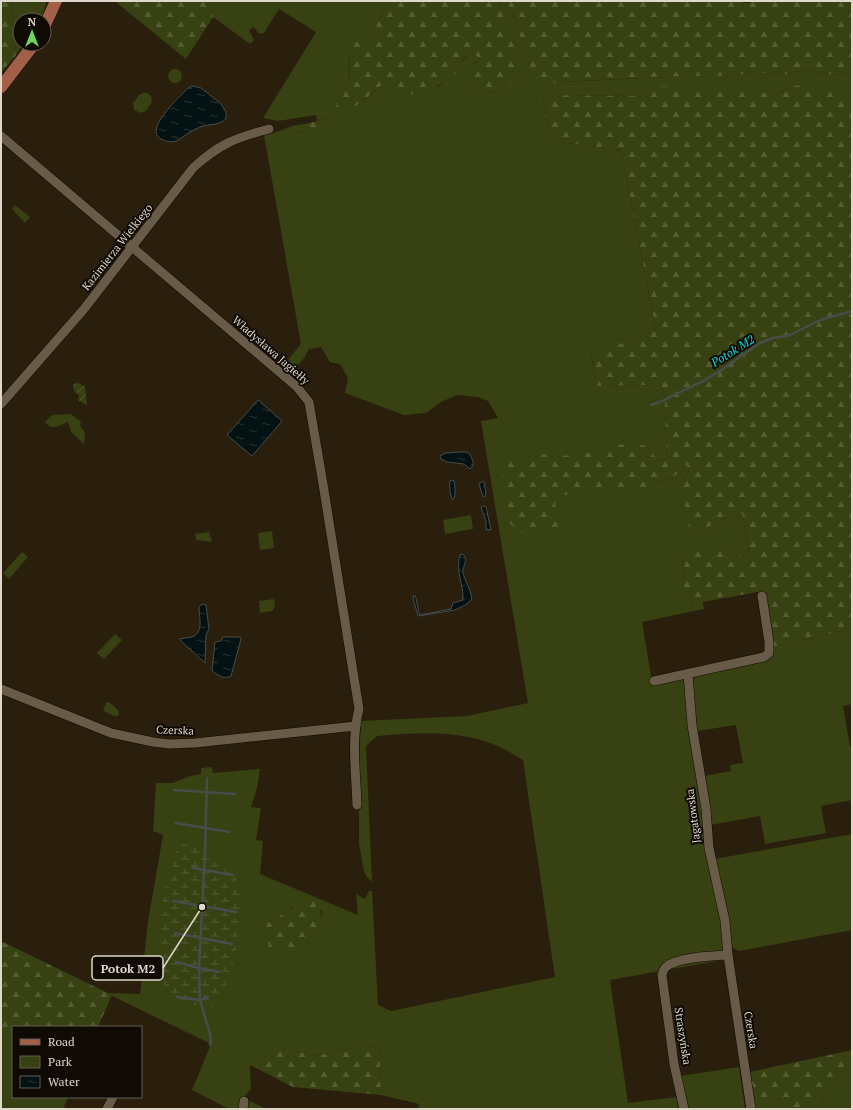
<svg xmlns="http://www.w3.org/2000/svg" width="853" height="1110" viewBox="0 0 853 1110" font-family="'PT Serif',serif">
<defs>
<pattern id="forest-firs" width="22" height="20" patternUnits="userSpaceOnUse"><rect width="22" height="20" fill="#374112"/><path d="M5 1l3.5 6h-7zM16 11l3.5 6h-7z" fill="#545c33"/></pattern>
<pattern id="wetland-marsh" width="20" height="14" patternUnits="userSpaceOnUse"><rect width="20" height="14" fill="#374112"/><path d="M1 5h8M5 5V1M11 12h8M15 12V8" fill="none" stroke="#545c33"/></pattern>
<pattern id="garden-furrows" width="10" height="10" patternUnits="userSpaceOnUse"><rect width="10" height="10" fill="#374112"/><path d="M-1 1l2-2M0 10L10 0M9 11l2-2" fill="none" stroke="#545c33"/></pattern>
<pattern id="water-ripples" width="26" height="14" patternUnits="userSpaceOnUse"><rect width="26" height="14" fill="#041213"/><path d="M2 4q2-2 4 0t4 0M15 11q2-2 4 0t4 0" fill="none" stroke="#283434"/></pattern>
</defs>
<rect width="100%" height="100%" fill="#2a1f0d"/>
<!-- green -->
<g fill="#374112" fill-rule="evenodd">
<path d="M11 1H47L43 13 38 20H20V44H23L16 55Z"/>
<path d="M205 1H388L369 41 349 58C350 73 351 80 342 93L362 102 382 85H392V91L439 86 458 70 465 57 474 54 480 59 474 63 475 88 480 91 505 92 511 82 520 73 513 36 501 13 500 1H506L514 17 531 71 548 86 558 82 584 81 685 76H719L754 73 790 74 801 70 837 75 852 71V98L790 86 780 94 647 89 641 96 549 95 543 100 551 141 621 150 656 330 591 356 597 386 658 385 664 391 667 459 659 461 646 446 657 482 670 478 682 472 683 465H686L689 470 684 481 699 532 727 517 742 513 750 557 743 558 730 550 682 558 685 581 684 595 690 599 694 611 642 622 652 682 683 676 725 948 723 960 610 980 628 1103 677 1097 678 1109H418L419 1104 381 1095 380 1047 362 1046 315 1056 283 1048 261 1059 260 1070 250 1065 251 1089 242 1099 240 1109H229L192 1090 211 1044 106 993 140 994 148 921 163 835 153 831 156 783H173L190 776 201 774V768L212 767 213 773 260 769 257 788 251 807 261 808 256 840 263 841 260 874 358 915 356 894 365 899 369 891H372L378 1005 391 1011 555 977 523 760C510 752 498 745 484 741 449 730 413 733 377 736L366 746 372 882 366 876 363 867 359 844V763L361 721 467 716 528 703 481 421 498 418 488 401 478 397 457 395 441 402 426 413 404 415 345 393 348 378 340 364 330 362 321 347 309 349 304 358 291 373 283 366 301 344 264 135C274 134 283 129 293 126L295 130 302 132 325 119 317 121 316 115 278 121 263 118 316 32 279 9 264 33 259 34 254 27 249 30 254 40 250 44 213 17 212 7ZM292 906 322 911 319 928 307 942 267 923 287 913Z"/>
<circle cx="175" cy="76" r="7"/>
<path d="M143 93H147L151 96 152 102 146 111 141 113 134 110 133 103 139 95Z"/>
<path d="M15 205 30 217 25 223 12 209Z"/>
<path d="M71 414 81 422 80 426 85 432 84 444 71 432 68 422C59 425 52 432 45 422L52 415Z"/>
<path d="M471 515 473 529 445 534 443 520Z"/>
<path d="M272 531 274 548 260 550 258 533Z"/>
<path d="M209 532 212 542 196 540 195 534Z"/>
<path d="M22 552 28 557 9 579 3 573Z"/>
<path d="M274 599 275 607 272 611 260 613 259 601Z"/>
<path d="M852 627V704L843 706 850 746H852V800L821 806 826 833 765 844 760 816 710 825 704 776 731 771 730 765 743 763 736 725 697 731 690 682 695 676 765 661 772 647 826 635Z"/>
<path d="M115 634 122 640 104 659 97 653Z"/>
<path d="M109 702 118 710 119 714 117 716H114L104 711 103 710 106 703Z"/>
<path d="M852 834V930L739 951 731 947 715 859Z"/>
<path d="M1 1037 13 1045V1097H68L63 1109H1Z"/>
<path d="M852 1050V1109H811L827 1096 845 1066 843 1052Z"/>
<path d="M739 1067 745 1109H686L681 1076Z"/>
<path d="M778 1098 789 1109H771L770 1105Z"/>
<path d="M250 1101 266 1109H247Z"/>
</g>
<!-- forest -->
<g fill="url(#forest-firs)">
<path d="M1 1H11L16 55 1 73Z"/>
<path d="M118 1H205L212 7 213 17 186 59 117 3Z"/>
<path d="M388 1H500C500 14 508 24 513 36 517 48 519 61 520 73L511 82 505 92 480 91 475 88 472 66 480 59 474 54 464 57C462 61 461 67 458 71 441 88 416 97 392 95V85H382C369 94 355 113 338 109L336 106 337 101 346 86 350 75 349 42 369 41Z"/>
<path d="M506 1H742L743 3H749L751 1H852V71L837 75 801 70 790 74 754 73 719 76H685L558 82 548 86 535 85 514 17Z"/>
<path d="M812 85 852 98V627L826 635 772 647 764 592H757L703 602 704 609 694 611 690 599 684 595 681 588 685 581 682 557 693 546 730 550 743 558 750 556 742 513 727 517 699 532 689 528 683 495 684 481 689 470 686 465H683L682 472 670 478 657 482 638 490 586 489 565 495 554 494 559 526 538 535 527 536 510 524 501 480 507 462 536 454 575 456 631 442 646 446 659 461 667 459 664 391 658 385 597 386 591 355 656 330 621 150 551 141 543 100 549 95 641 96 647 89 659 86 780 94 790 86Z"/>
<path d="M333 118 335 119 334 123C320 133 311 134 294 130L293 126Z"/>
<path d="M306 897C327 902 321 923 316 938L307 942 306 945 286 949 269 948 266 933 267 923C282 917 293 906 306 897Z"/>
<path d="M1 941 112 995 98 1027H13V1045L1 1037Z"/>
<path d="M362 1046 380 1047 381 1095 293 1087 260 1070 261 1059 268 1048H283L315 1056Z"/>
<path d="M843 1052 845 1066 827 1096 811 1109H789L778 1098 771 1105V1109H756L750 1072Z"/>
</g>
<!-- wetland -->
<path fill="url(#wetland-marsh)" d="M175 840 228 862 237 881 240 905 237 940 231 978 212 1007 183 1004 167 994 160 969V925L165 887 176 856Z"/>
<!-- garden -->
<path fill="url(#garden-furrows)" d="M78 383 85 387 87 405 78 400 79 395 74 391 73 384Z"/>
<!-- water -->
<g fill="url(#water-ripples)" stroke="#464d4b">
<path d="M193 86 201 88 221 104 226 112V119C216 127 210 123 200 127 192 130 184 137 176 141 171 143 165 141 161 139 143 129 180 97 188 88Z"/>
<path d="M258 400 282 421 252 456 227 435Z"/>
<path d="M461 452H466L470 454C472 460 476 464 470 469L464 464 447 462 441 459 440 456 445 453Z"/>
<path d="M453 480 454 481C455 487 456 495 453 500 450 497 449 486 450 481Z"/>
<path d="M483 481 484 482 486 493 485 496 483 497 479 484Z"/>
<path d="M483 506 486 507 491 530H486V521L481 507Z"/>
<path d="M463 554C469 561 462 566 463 573 465 582 471 589 472 599L467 604 455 610 418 616 413 598 414 595 416 598 419 614 420 615 451 609 453 603 463 600C464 584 455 573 460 555Z"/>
<path d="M202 604 206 605 209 629 206 635 205 663 179 639C183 638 188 638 192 637 204 633 199 617 199 607Z"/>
<path d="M223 637H240L241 639 231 676C223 680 219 675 212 671L215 642 221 641Z"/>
</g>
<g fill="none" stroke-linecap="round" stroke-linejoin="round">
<!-- stream -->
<g stroke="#464d4b" stroke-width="2.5">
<path d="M651 405 660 402 705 380 723 369 758 344 773 338 790 335 820 320 852 311"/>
<path d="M207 778 205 852 199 968 200 1000 210 1034 211 1039 210 1045"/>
<path d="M174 790 235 794"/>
<path d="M176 823 229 832"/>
<path d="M193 868 233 875"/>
<path d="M173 901 236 912"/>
<path d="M175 933 232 944"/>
<path d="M176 962 199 968 219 972"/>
<path d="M177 997 200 1000 208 997"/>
</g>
<defs>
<g id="minor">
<path d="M1 136 296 386 309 402 323 484 359 709C351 739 356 774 357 805"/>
<path d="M1 404 84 309 193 168C219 144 235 138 269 129"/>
<path d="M688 674 692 725 706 809 709 848 725 921 728 955 751 1109"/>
<path d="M654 681 764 657 769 653V642L762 596"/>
<path d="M1 689 111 733 153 742 169 744 195 743 356 726"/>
<path d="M107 1109 113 1097"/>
<path d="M243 1109 244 1101"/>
<path d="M684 1109 674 1064 662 975C663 972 664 968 666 967 677 957 714 956 728 955"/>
</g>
<g id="major">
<path d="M44 27 56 1"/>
<path d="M1 87 34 44"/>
</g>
</defs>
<!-- minor casing -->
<use href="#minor" stroke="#120900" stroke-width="10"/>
<!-- major casing -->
<use href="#major" stroke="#120900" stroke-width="13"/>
<!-- minor -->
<use href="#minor" stroke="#685b47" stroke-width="9"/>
<!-- major -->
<use href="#major" stroke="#a36049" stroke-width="12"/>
</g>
<g text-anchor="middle" stroke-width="4" stroke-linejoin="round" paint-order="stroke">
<!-- street labels -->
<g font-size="11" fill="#dfd8cd" stroke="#0f0a04">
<text transform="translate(117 247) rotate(-52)" y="4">Kazimierza Wielkiego</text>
<text transform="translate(271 350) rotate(41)" y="4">Władysława Jagiełły</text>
<text transform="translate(175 730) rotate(2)" y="4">Czerska</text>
<text transform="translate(693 816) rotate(-97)" y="4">Jagatowska</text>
<text transform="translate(751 1030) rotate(81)" y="4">Czerska</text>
<text transform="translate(683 1036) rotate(81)" y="4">Straszyńska</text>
</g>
<!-- water labels -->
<g font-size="12" font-style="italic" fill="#0fd9e8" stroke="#0f0a04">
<text transform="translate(733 351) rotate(-32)" y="4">Potok M2</text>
</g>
</g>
<!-- callouts -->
<path fill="none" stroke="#dfd8cd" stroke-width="1.5" d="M202 907L163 968"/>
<circle fill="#dfd8cd" stroke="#0f0a04" stroke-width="1.5" cx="202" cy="907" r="4"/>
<rect fill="#0f0a04" stroke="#dfd8cd" stroke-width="1.5" x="92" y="956" width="71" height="24" rx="4"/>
<g font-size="12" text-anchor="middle" font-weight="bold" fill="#dfd8cd">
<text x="128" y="973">Potok M2</text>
</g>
<!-- border -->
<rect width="853" height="1110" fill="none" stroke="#dfd8cd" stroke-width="4"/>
<!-- legend -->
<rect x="12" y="1026" width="130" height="72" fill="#0f0a04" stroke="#625c54"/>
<rect x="20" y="1039" width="20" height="6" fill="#a36049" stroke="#625c54"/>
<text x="48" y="1046" font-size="12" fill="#dfd8cd">Road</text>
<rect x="20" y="1056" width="20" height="12" fill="#374112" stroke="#625c54"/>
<text x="48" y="1066" font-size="12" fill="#dfd8cd">Park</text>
<rect x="20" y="1076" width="20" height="12" fill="url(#water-ripples)" stroke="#625c54"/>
<text x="48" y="1086" font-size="12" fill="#dfd8cd">Water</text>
<!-- north arrow -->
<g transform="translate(32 32)"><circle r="19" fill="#0f0a04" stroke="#625c54"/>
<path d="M0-3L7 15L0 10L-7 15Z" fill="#6fd35f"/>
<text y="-6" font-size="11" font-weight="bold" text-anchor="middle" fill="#dfd8cd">N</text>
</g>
</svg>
